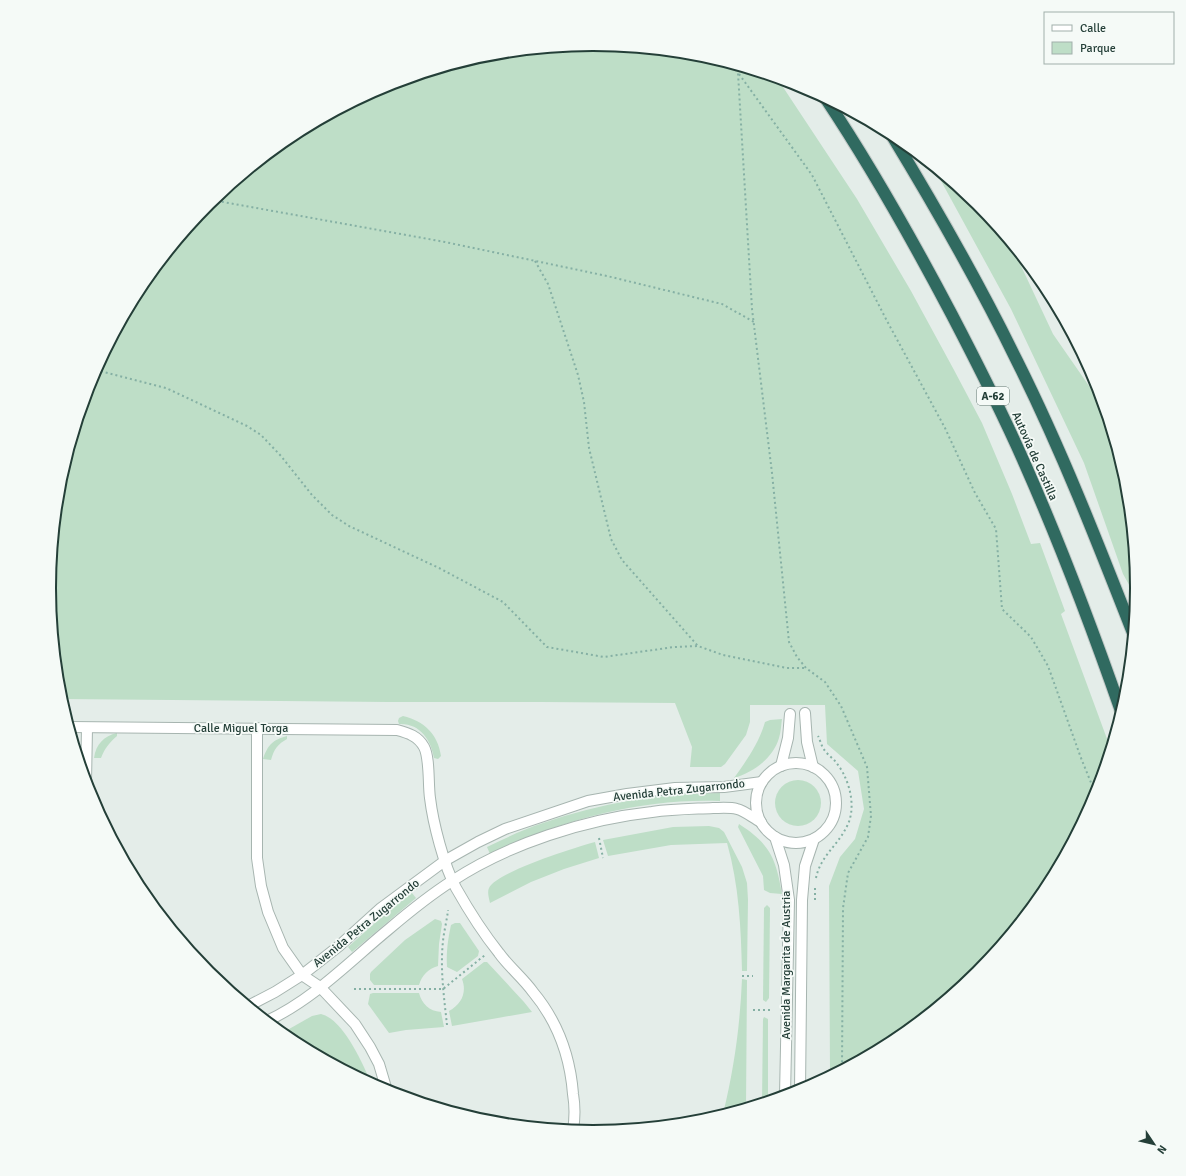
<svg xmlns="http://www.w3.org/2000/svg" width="1186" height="1176" viewBox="0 0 1186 1176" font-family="Signika,sans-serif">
<rect width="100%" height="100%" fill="#e4ede9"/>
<!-- green -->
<g fill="#bedec7">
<path d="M593 44 699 55 777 78 857 199 911 291 954 370 982 423 1012 494 1031 544 1040 543 1065 611 1061 614 1110 747 1095 796 1045 890 978 973 895 1040 830 1075 829 886 840 857 855 839 864 809 858 771 827 744 825 705H750V722L746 735 725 764 721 767H690L692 747 675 703 542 702H387L61 699 59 694 49 588 60 482 91 380 141 286 208 203 291 136 385 85 487 54Z"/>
<path d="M934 168 978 203 1005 237 1014 251 1053 334 1105 409 1127 482 1137 588 1136 597 1123 574 1084 463 1011 309Z"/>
<path d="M403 716C424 721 438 734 441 756L438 759 434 758C431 740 420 723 399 724L398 721 399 718Z"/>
<path d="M782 719C781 725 781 732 779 738 773 758 754 772 734 778 747 760 759 743 765 722L770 720Z"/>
<path d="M117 733V736C109 743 105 748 101 758H94C96 744 104 736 117 733Z"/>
<path d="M287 736V739C278 744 274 749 271 760L263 759C268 744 273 740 287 736Z"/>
<circle cx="798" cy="803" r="23"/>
<path d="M720 793V801C641 798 561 820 490 854L487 847C506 838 524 829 543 823 600 803 660 793 720 793Z"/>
<path d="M739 824C770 844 776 858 782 894L770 893 764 890 763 876 738 827Z"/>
<path d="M709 826 719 828 724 832 742 867 747 883 748 900 747 971H742C741 928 739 885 727 843L671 845 608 856 603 840 673 827Z"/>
<path d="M595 842 599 858 564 869 531 882 490 903C489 898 487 892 489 888 496 872 577 847 595 842Z"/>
<path d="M412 893 416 898 352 952 348 947 385 914Z"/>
<path d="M767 905 770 908 769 998 766 1002 763 1000 764 908Z"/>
<path d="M435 919 441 921 442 924 439 944 438 966C428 969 422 975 419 985H374L370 980V974L371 972 405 940Z"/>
<path d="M455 923H460L479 951 478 956 457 972 447 967C446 952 448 939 451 925Z"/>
<path d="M484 962H487L524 1002 532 1012 452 1026 449 1011C462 1004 467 992 462 979Z"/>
<path d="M742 979 747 980 746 1107 723 1114C734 1069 740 1026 742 979Z"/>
<path d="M373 993H419C422 1004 429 1011 441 1012L444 1027 406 1030 389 1033 368 1004 370 994Z"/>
<path d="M321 1014C343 1019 363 1064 371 1083L291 1040 282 1033 312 1016Z"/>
<path d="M764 1017 768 1019V1101L762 1102 763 1019Z"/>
</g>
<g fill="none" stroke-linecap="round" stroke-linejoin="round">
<defs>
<g id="street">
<path d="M805 713 807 742 813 767"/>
<path d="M70 727 397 730C408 733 418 736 424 747 430 758 428 785 430 798 433 823 444 866 456 888 469 911 483 933 499 953 509 967 523 978 533 992 558 1022 570 1055 573 1094 575 1106 575 1118 573 1130"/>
<path d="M257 728V858L261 886 268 912 283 948 302 975 320 987 355 1024 370 1047 379 1064 387 1091"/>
<circle cx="796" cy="803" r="40"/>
<path d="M781 766 788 738 790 714"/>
<path d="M86 782 87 728"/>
<path d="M775 837 784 865 789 900 785 1096"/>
<path d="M248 1006 275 992 302 975 339 946 381 908 446 860 478 842 505 829 588 801 627 794 675 788 724 787 762 782"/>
<path d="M267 1021C314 999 350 961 389 929 409 912 430 895 452 881 508 844 586 819 652 812 673 809 692 809 713 808 720 808 730 807 737 809 745 811 753 818 761 822"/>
<path d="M800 1091 802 900 805 866 814 839"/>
</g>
<g id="highway">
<path d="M826 99C872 168 913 241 952 315 977 363 1002 412 1024 462 1060 543 1092 628 1121 711"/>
<path d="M891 134C936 208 979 283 1017 361 1061 449 1097 541 1133 633"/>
</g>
</defs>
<!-- street casing -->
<use href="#street" stroke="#a7b5b0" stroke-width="12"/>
<!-- highway casing -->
<use href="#highway" stroke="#c2c9c7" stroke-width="14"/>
<!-- path -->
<g stroke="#85b0a4" stroke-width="2" stroke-dasharray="2 3" stroke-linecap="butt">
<path d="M733 65 738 73 752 309 772 473 789 642 797 657 806 668 825 682 841 706 867 767 871 816 868 837 848 873 843 908 842 1069"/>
<path d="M739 74 812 175 887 321 945 428 975 493 996 529 1002 609 1031 637 1048 666 1081 758 1096 795"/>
<path d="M212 200 445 242 607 276 722 304 754 322"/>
<path d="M535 261 548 284 578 375 584 402 589 448 611 539 622 560 698 646"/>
<path d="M96 370 166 388 247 426 261 435 281 456 312 495 332 515 349 526 439 568 503 602 547 647 604 657 674 647 698 646 723 655 787 668H806"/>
<path d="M599 838 603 858"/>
<path d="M816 878C820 857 837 846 846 828 855 813 852 792 845 777 843 772 839 766 835 761 831 757 826 753 823 748 821 744 820 740 818 736"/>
<path d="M815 900V888"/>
<path d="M742 976H753"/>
<path d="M354 989H443L485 955"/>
<path d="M753 1010H772"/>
<path d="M447 1025C444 997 440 969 443 941 444 931 447 920 448 910"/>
</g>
<!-- street -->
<use href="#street" stroke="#fff" stroke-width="10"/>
<!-- highway -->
<use href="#highway" stroke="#306a60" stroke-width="12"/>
</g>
<g text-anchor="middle" stroke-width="3.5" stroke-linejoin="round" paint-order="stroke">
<!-- shield labels -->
<rect fill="#f5faf7" stroke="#637771" stroke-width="1" x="977" y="387" width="32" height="18" rx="3"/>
<g font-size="11" font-weight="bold" fill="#243f38">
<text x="993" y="400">A-62</text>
</g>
<!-- street labels -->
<g font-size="12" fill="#243f38" stroke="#f5faf7">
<text transform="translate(1035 456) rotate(66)" y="4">Autovía de Castilla</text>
<text x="241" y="732">Calle Miguel Torga</text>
<text transform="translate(679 790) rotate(-6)" y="4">Avenida Petra Zugarrondo</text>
<text transform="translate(366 923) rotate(-39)" y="4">Avenida Petra Zugarrondo</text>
<text transform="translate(786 965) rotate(-90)" y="4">Avenida Margarita de Austria</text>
</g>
</g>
<!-- crop -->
<path d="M0 0H1186V1176H0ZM56 588a537 537 0 1 1 1074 0a537 537 0 1 1-1074 0Z" fill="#f5faf7" fill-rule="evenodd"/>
<path fill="none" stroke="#243f38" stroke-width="2" d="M56 588a537 537 0 1 1 1074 0a537 537 0 1 1-1074 0Z"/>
<!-- legend -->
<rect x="1044" y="12" width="130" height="52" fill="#f5faf7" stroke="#a1afab"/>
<rect x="1052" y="25" width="20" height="6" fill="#ffffff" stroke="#a1afab"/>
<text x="1080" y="32" font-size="12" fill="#243f38">Calle</text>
<rect x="1052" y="42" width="20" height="12" fill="#bedec7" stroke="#a1afab"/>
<text x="1080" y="52" font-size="12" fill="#243f38">Parque</text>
<!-- north arrow -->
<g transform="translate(1154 1144) rotate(125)" stroke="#f5faf7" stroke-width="3" paint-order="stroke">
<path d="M0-3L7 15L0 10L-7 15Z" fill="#243f38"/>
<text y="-6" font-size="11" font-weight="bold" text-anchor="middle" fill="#243f38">N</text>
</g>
</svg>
